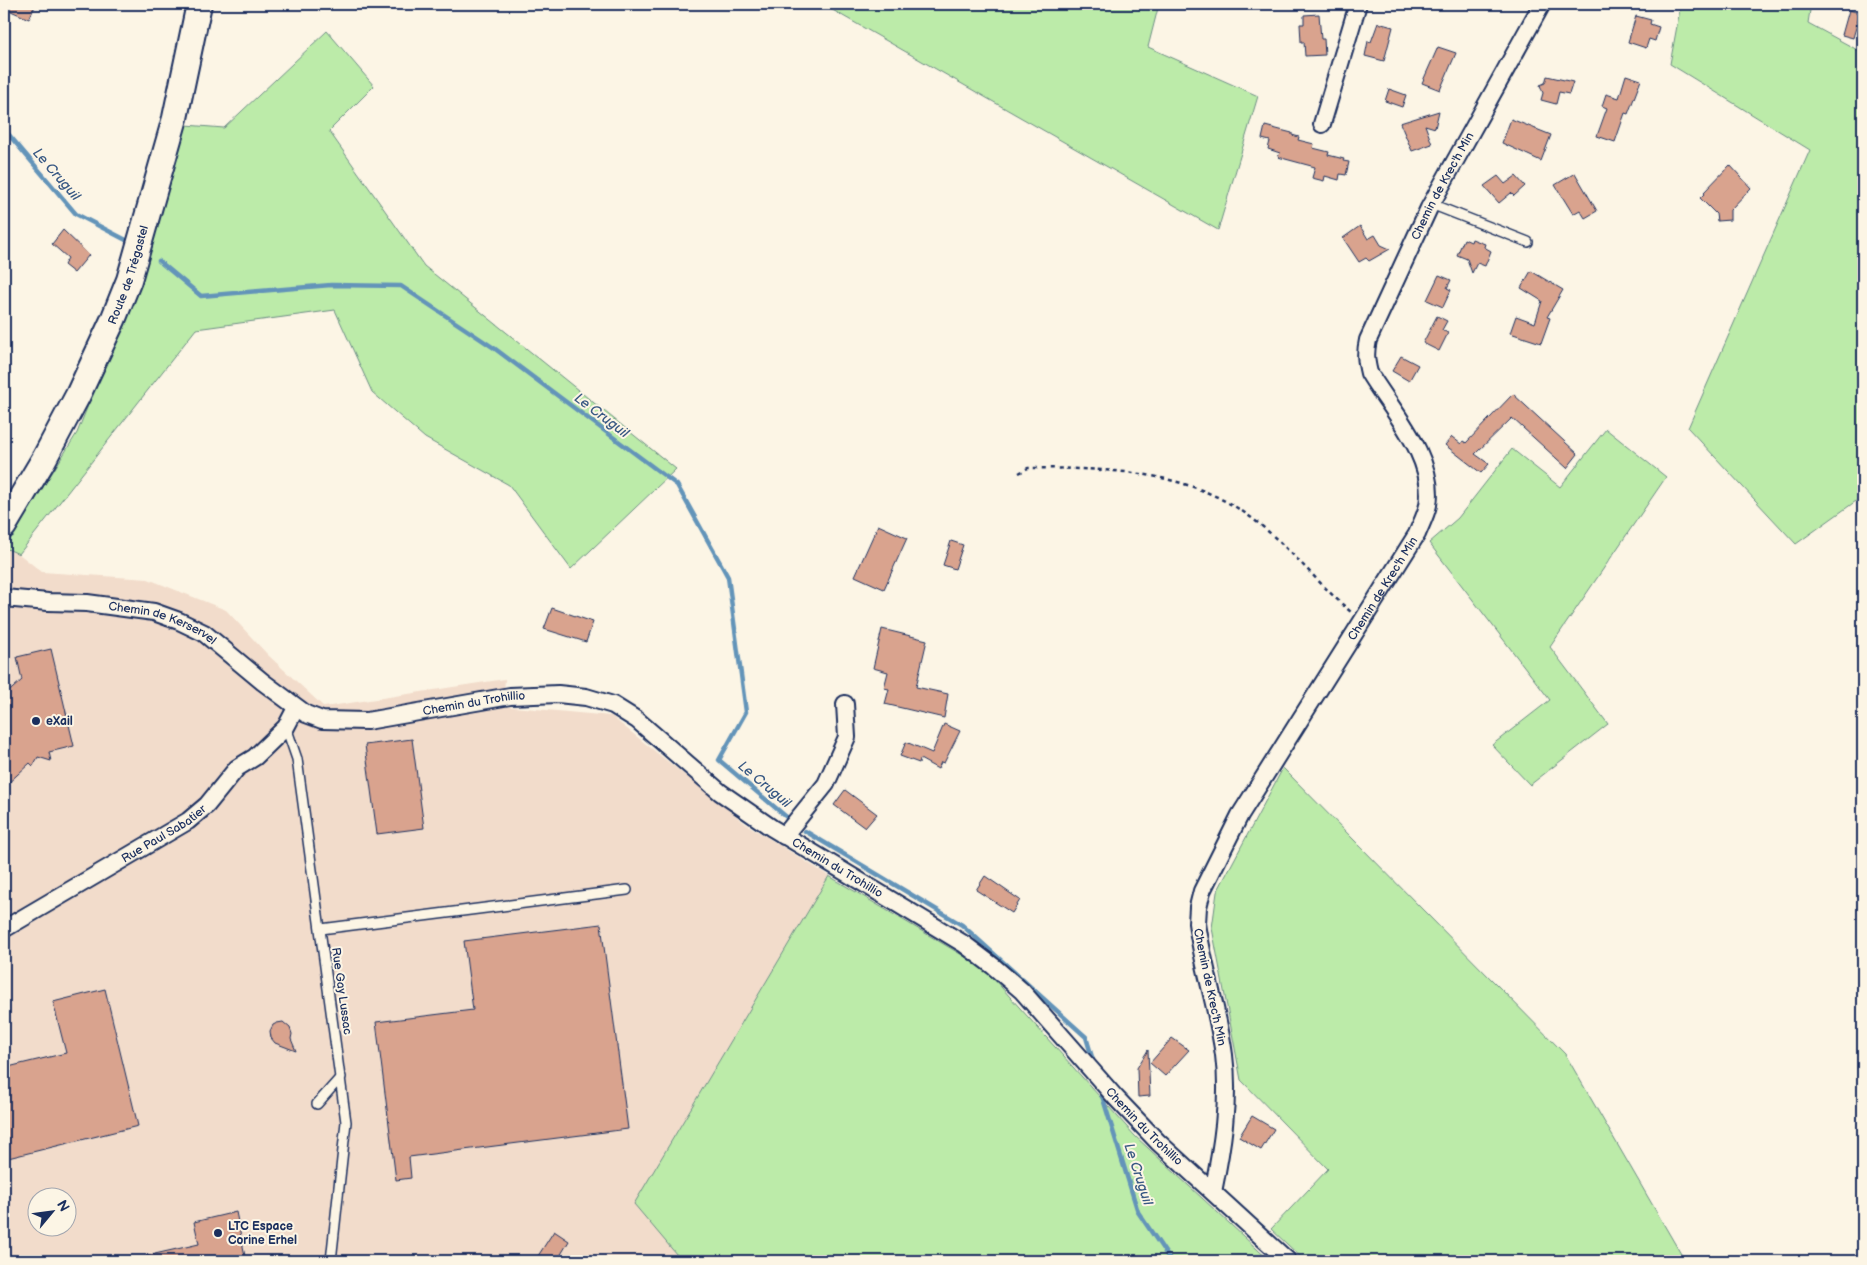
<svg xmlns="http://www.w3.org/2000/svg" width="1867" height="1265" viewBox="0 0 1867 1265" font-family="'Balsamiq Sans',sans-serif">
<rect width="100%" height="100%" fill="#fcf5e5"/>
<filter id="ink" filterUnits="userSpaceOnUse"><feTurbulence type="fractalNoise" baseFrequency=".02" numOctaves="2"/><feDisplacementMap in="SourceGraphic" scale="10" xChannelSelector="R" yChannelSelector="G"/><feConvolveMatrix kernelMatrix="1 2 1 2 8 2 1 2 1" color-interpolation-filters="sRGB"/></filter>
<g filter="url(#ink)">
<!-- built -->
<path fill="#f2dccb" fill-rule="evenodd" d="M5 548 19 554 42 572 148 579 226 610 268 655 324 707 505 679 503 706 611 716 746 824 829 876 658 1164 798 1261H4ZM38 1198H68V1228H38Z"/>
<!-- green -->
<g fill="#bceba9" stroke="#6c8d84">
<path d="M822 4H1159L1148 47 1258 96 1218 230Z"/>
<path d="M1681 4H1811L1808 23 1863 53V496L1796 544 1688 428 1810 150 1670 64Z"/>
<path d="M327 31 374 86 329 131 424 266 676 469 571 569 509 485 425 438 372 392 335 310 196 329 19 554 5 548 77 433 122 320 186 125 224 128Z"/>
<path d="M1606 429 1666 477 1550 647 1608 724 1530 785 1492 745 1550 700 1429 543 1458 518 1512 449 1560 487Z"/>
<path d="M1283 768 1565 1054 1685 1261H1305L1271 1229 1328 1169 1241 1080 1212 928 1217 892Z"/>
<path d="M829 876 984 968 1135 1136 1270 1261H682L634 1204Z"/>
</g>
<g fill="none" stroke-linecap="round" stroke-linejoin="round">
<!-- stream -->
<g stroke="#6494b9" stroke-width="4.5">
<path d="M4 129 76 214 126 240"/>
<path d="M159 261 201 296 331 285 401 286 494 348 677 485 728 577 746 712 719 760 790 820"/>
<path d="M805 831 962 925 1086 1037 1094 1064"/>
<path d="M1100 1089 1138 1212 1171 1261"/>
</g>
</g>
<!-- building -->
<g fill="#d9a38e" stroke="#1b2f5e">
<path d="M4 4H36L29 19 4 8Z"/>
<path d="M1849 10 1860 13 1853 38 1842 35Z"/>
<path d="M1319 14 1321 39H1324L1325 55 1305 56 1304 42H1301L1300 24H1304V15Z"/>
<path d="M1636 16 1651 20 1650 24 1659 27 1655 41 1649 39 1646 48 1628 42Z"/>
<path d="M1378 23 1393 27 1384 61 1365 56 1368 41 1371 42Z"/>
<path d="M1438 47 1456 53 1440 90 1422 83Z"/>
<path d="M1626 75 1641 80 1628 114 1625 113 1615 142 1597 136 1607 108 1602 106 1606 94 1619 98Z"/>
<path d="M1547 76 1573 82 1569 94 1559 92 1556 104 1541 100 1543 93 1540 85 1545 83Z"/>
<path d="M1389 89 1406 95 1402 107 1385 101Z"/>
<path d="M1439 111 1435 128 1425 125 1432 144 1412 151 1400 123Z"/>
<path d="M1511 119 1551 135 1541 161 1502 143Z"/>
<path d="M1265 126 1292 133V135L1299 137 1298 140 1314 144 1313 148 1329 152 1328 155 1344 159 1343 161 1349 162 1346 175 1340 174 1339 180 1325 176 1324 181 1312 178 1315 167 1278 157 1280 153 1268 149 1270 141 1262 139Z"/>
<path d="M1730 165 1751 188 1730 210V220L1717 221 1716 214 1700 198 1705 193 1704 192Z"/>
<path d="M1575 173 1597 211 1585 218 1580 210 1573 214 1555 185Z"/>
<path d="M1498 176 1505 184 1516 176 1525 186 1514 196 1511 193 1499 203 1484 186Z"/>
<path d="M1360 226 1368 239 1375 235 1381 245 1390 249 1369 261 1366 258 1359 262 1343 238Z"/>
<path d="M63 230 89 255 74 273 64 265 68 258 52 244Z"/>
<path d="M1464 239 1471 242 1472 239 1485 244 1484 247 1491 251 1485 266 1477 263 1472 273 1467 259 1457 255Z"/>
<path d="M1531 271 1563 290 1547 317 1550 318 1541 343 1510 333 1516 316 1535 323 1542 301 1521 288Z"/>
<path d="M1439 275 1451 280 1447 288 1451 290 1443 307 1427 300Z"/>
<path d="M1437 316 1447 321 1442 330 1448 333 1439 351 1423 343Z"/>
<path d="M1401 356 1418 365 1409 381 1392 371Z"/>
<path d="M1513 394 1578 454 1567 468 1512 418 1475 454 1489 464 1481 473 1445 445 1452 437 1461 444 1463 441 1466 443Z"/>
<path d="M878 525 907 538 884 589 855 576Z"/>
<path d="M951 541 963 545 955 569 943 565Z"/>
<path d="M552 608 593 622 586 642 544 629Z"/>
<path d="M882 629 927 640 916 687 948 694 944 718 885 704 889 689 884 688 888 672 873 668Z"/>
<path d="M51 649 74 746 49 752 51 761 38 757 33 766 30 763 4 787V696L22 680 17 657Z"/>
<path d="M944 724 960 731 944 763 941 762 938 769 920 759 919 763 900 756 906 742 932 753Z"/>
<path d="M412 739 424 828 377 834 365 745Z"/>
<path d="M845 790 877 814 865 828 834 805Z"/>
<path d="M985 876 1020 900 1012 913 976 890Z"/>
<path d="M601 924 628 1129 409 1157 411 1178 396 1180 376 1022 473 1010 464 941Z"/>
<path d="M105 989 138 1126 4 1159V1068L66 1053 53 1002Z"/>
<path d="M283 1022 290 1028 292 1034 291 1039 296 1051 275 1043 271 1038 270 1031 273 1025 277 1023Z"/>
<path d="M1172 1038 1189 1050 1165 1076 1150 1063Z"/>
<path d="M1148 1050 1150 1096 1138 1097 1137 1068Z"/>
<path d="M1252 1116 1274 1129 1261 1150 1239 1137Z"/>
<path d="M236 1212 246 1261H146V1256L199 1244 194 1222Z"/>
<path d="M554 1231 569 1241 557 1261H546L538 1256Z"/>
</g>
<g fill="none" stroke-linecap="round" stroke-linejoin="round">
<defs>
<g id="lane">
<path d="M1431 204 1528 242"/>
<path d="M286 727 297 759 346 1122 331 1261"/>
<path d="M321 929 627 890"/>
<path d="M317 1104 341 1077"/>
</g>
<g id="street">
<path d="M1322 124 1358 4"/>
<path id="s1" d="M4 598 48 602 87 603 154 612 179 621 204 633 263 682 306 714 322 720 367 721 510 696 558 694 586 697 613 705 637 720 720 792 772 828 964 944 993 966 1022 991 1116 1098 1158 1142 1288 1261"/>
<path d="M784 836 826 784 847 737 845 704"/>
<path id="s2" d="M4 929 188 821 207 805 237 768 255 757 286 727 296 708"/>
<path id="s3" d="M1213 1192C1222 1148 1230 1100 1224 1055 1218 1010 1203 967 1197 923L1198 907 1202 891 1240 815 1417 534C1421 524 1426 515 1428 505 1436 458 1392 411 1369 373 1366 361 1365 353 1368 340L1429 208 1542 4"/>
</g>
<g id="secondary">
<path id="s4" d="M4 526 44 459 78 395 113 320 129 280 175 118 199 4"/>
</g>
</defs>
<!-- lane casing -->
<use href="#lane" stroke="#1b2f5e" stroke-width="12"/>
<!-- street casing -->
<use href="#street" stroke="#1b2f5e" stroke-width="20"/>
<!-- secondary casing -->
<use href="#secondary" stroke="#1b2f5e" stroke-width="28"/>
<!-- path -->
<path stroke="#1b2f5e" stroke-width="2.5" stroke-dasharray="4 4" stroke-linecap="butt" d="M1019 473 1028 468C1103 469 1176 468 1242 511 1283 539 1314 580 1351 612"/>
<!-- lane -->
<use href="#lane" stroke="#fcf5e5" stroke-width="9"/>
<!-- street -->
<use href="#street" stroke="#fcf5e5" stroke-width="16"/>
<!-- secondary -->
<use href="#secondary" stroke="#fcf5e5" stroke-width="24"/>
</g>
</g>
<!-- markers -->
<g fill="#1b2f5e" stroke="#fcf5e5" stroke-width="2">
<circle cx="36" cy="721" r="5"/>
<circle cx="218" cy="1233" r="5"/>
</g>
<g text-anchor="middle" stroke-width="4" stroke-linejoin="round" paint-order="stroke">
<!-- street labels -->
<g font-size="12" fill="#1b2f5e" stroke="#fcf5e5">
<text dy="4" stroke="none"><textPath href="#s3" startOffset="1106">Chemin de Krec'h Min</textPath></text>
<text dy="4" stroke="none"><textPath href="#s4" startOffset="281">Route de Trégastel</textPath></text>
<text dy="4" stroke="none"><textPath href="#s3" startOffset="658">Chemin de Krec'h Min</textPath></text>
<text dy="4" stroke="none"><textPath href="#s1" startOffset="162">Chemin de Kerservel</textPath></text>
<text dy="4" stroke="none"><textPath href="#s1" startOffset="506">Chemin du Trohillio</textPath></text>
<text dy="4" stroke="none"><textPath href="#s2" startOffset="186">Rue Paul Sabatier</textPath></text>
<text dy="4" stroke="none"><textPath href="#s1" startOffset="925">Chemin du Trohillio</textPath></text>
<text transform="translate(1210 987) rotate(78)" y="4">Chemin de Krec'h Min</text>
<text transform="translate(342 991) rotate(82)" y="4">Rue Gay Lussac</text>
<text dy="4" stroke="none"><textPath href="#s1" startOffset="1330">Chemin du Trohillio</textPath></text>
</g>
<!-- poi labels -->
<g font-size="12" font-weight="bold" fill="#1b2f5e" stroke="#fcf5e5" text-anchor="start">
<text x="46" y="725">eXail</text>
<text x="228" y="1230">LTC Espace<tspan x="228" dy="14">Corine Erhel</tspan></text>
</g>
<!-- water labels -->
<g font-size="14" font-style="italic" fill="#395984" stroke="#fcf5e5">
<text transform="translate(57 174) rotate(49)" y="5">Le Cruguil</text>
<text transform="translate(602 415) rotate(37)" y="5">Le Cruguil</text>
<text transform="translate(765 784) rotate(40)" y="5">Le Cruguil</text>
<text transform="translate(1139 1174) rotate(72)" y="5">Le Cruguil</text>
</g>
</g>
<!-- margin -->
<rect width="1867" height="1265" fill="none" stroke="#fcf5e5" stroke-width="20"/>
<rect x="10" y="10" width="1847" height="1245" fill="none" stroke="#1b2f5e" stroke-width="2" filter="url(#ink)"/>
<!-- north arrow -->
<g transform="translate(52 1212) rotate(61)"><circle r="24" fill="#fcf5e5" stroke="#a2a6af"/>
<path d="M0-4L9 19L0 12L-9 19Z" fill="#1b2f5e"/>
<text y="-8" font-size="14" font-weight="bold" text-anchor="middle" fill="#1b2f5e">N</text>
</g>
</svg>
